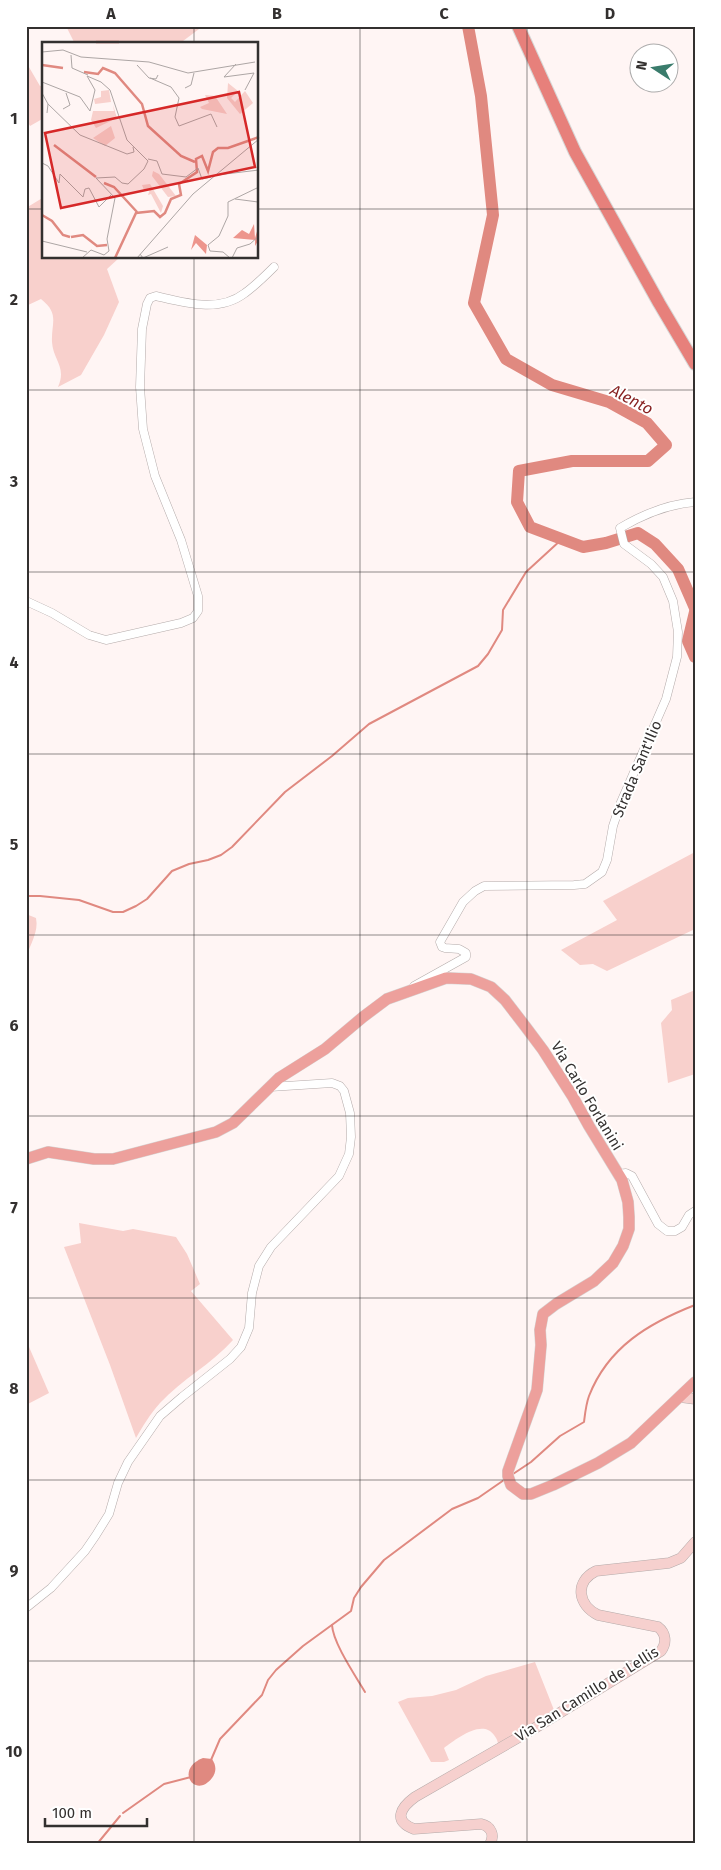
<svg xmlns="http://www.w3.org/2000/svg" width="721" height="1870" viewBox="0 0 721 1870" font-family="'Fira Sans',sans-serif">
<rect width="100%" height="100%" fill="#fff5f4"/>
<!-- green -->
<g fill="#f8d0cc">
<path d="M66 26H198L199 29 179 44H75Z"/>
<path d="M26 62 40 86 44 85V118L30 126 26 119Z"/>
<path d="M44 197V258H119L107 269 119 302 104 335 81 375 58 387C67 367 53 360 52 342 51 323 60 314 41 299L26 306V208Z"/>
<path d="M695 852V929L607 971 593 964 580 965 561 950 617 920 603 901Z"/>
<path d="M26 914 36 918C39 932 30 944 26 958Z"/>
<path d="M695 990V1074L668 1083 661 1023 672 1010 671 1000Z"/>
<path d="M79 1223 123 1231 133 1229 176 1237 187 1254 200 1284 191 1291 233 1340C212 1364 182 1379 160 1403 150 1414 143 1426 136 1438L110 1365 64 1247 81 1243Z"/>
<path d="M26 1340 49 1393 26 1405Z"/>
<path d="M535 1662 554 1710 498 1746C498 1741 497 1739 494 1735 482 1718 455 1740 444 1748L449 1760 444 1762H431L398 1702 408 1698 432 1696 456 1690 486 1676Z"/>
</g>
<!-- water -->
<path fill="#e08980" d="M203 1758 212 1759C216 1765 217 1771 212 1778 195 1800 174 1769 203 1758Z"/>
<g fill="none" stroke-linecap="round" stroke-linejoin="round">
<!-- stream -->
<g stroke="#e08980" stroke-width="2">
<path d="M26 896H40L79 900 113 912H123L136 906 147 899 172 871 189 864 208 860 221 855 232 847 285 792 332 756 369 724 478 666 488 654 502 630 503 610 526 572 562 539"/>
<path d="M513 1474 531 1462 560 1436 584 1422C585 1414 586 1404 589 1396 608 1347 649 1323 695 1305"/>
<path d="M332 1625C333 1643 355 1675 365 1692"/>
<path d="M211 1760 220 1739 262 1695 268 1680 276 1670 303 1646 351 1611 354 1598 361 1587 384 1560 452 1509 478 1498 504 1480"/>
<path d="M123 1813 164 1784 191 1777"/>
<path d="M97 1844 120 1816"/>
</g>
<!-- river -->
<g stroke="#e08980" stroke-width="12">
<path d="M468 26 481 96 493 215 474 303 506 359 552 385 609 402 647 423 666 445 648 461H572L519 471 517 502 530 527 583 547 606 543 638 533 655 544 678 569 695 608"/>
<path d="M695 612 688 641 695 657"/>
</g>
<defs>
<g id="minor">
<path d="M26 601 52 613 89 635 106 640 181 623 193 618 198 611V596L181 540 155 476 143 429 140 387 142 329 147 304 150 298 156 296C186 303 219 313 245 293 256 285 265 276 274 267"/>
<path d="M414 986 466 957V953L459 949 445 948 442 947 440 942 463 902 475 891 484 886 574 885 585 884 602 872 607 860 613 826 621 802 666 699 677 657 678 632 673 601 663 577 651 564 624 544 620 528C642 515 669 504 695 502"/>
<path d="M618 1174 626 1173 632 1176 658 1224 667 1231H675L682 1227 689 1215 695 1211"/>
<path d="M26 1608 51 1588 85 1551 96 1535 109 1514 118 1483 128 1462 160 1416 182 1397 230 1359 241 1347 249 1328 252 1293 259 1266 271 1247 339 1176 349 1154 351 1137 350 1113 344 1091 340 1086 332 1083 270 1087"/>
</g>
<g id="secondary">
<path d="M680 1397 695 1399"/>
<path d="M490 1844C495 1835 491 1826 481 1824L414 1829C393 1821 400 1808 415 1797L535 1728 661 1651C667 1643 666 1633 658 1627L598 1615C578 1605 574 1582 596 1571L669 1563 681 1558 695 1542"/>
</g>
<path id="primary" d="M26 1159 48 1152 94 1159H113L216 1132 233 1123 279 1078 325 1049 363 1017 387 999 446 978 471 979 491 987 505 1000 525 1026 543 1050 573 1097 589 1126 622 1180 628 1202 629 1217V1229L623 1246 613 1263 594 1281 556 1304 543 1314 540 1330 541 1345 537 1390 508 1471V1476L511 1485 523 1494H531L553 1485 598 1463 631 1443 695 1382"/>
<path id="trunk" d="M518 26 575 152 659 303 695 364"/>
</defs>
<!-- minor casing -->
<use href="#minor" stroke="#b4abaa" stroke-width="9"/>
<!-- secondary casing -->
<use href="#secondary" stroke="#b4abaa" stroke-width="11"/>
<!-- primary casing -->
<use href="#primary" stroke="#d6d6d5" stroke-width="12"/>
<!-- trunk casing -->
<use href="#trunk" stroke="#d6d6d5" stroke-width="14"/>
<!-- minor -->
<use href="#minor" stroke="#fff" stroke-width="8"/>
<!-- secondary -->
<use href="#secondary" stroke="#f6d0ce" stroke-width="10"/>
<!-- primary -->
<use href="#primary" stroke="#eda09c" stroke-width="11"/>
<!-- trunk -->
<use href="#trunk" stroke="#e7807b" stroke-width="12"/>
</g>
<!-- grid -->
<path fill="none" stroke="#33302f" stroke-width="1" stroke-opacity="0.55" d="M194 26V44M360 26V1844M527 26V1844M26 209H44M258 209H695M194 258V1844M26 390H695M26 572H695M26 754H695M26 935H695M26 1116H695M26 1298H695M26 1480H695M26 1661H695"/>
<g text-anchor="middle" stroke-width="4" stroke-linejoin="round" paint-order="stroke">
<!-- street labels -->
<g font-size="15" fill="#33302f" stroke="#fff">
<text transform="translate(637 769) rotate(-67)" y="5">Strada Sant'Ilio</text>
<text transform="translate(587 1096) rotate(59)" y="5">Via Carlo Forlanini</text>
<text transform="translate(587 1694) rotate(-32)" y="5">Via San Camillo de Lellis</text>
</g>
<!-- water labels -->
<g font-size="16" font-style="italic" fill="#861f1f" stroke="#fff">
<text transform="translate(632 399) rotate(28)" y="6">Alento</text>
</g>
</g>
<!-- overview -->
<g transform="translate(42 42)">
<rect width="216" height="216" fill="#fff5f4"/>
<path d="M186 41 196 49 189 56 193 60 203 49 211 61 198 72 185 56ZM67 48 69 60 53 62 52 57 59 55V49ZM163 53 173 54 185 72 160 67 158 65 167 61ZM71 63 75 76 54 86 49 78 51 69H72ZM69 84 73 96 63 104 51 96ZM111 129 117 132 134 154 126 155 110 134ZM108 142 121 164 119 171 109 152 106 153 108 147 102 148 100 143Z" fill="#f8d0cc"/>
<path d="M212 182 213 196 216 186V199L213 204V198L191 196 200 188 207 192ZM153 193 165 203 164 212 154 201 149 208Z" fill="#ed958c"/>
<path fill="none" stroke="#e08980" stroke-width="2.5" d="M54 0H77M0 23 21 26M42 30 56 32 61 26 73 31 100 62 106 84 139 114 153 120M12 103 54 135M62 141 72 145 95 170M0 173 10 179 21 193 28 195M29 195 41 193 55 204 65 203M73 216 94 171 112 169 118 175 123 171 129 157 139 153 137 142 155 130 154 117 160 114 166 129 171 110 176 106H186L217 95"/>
<path fill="none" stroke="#ada6a5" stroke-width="1" d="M0 10 21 8 39 15 107 20 146 31 213 20M29 13 30 26 46 33M194 22 182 35 212 31 203 48M95 23 107 36 114 37 116 33M108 36 129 45 137 56 133 75 137 84 169 72 175 85M0 40 38 55 48 69 53 48 45 34 59 40 68 48 85 98 106 119 102 127 86 142 80 141 73 135 54 136 73 156 65 197 67 209 62 213 49 208 40 216M143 46 149 43 152 31M0 51 6 62 5 71M6 62 38 93 85 112 92 110 91 105M21 67 28 63 24 51M106 117 115 119 120 132 144 135 156 126 160 137 169 135M0 121 6 124 17 141 18 132 41 155 43 147 47 146 57 165 69 153M175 133 217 128M193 157 216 160M0 199 45 210M98 212 101 216 126 205M95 216 151 152 217 97M188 216 181 210 168 209 166 203 177 194 186 174V160L217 145M190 216 195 206 208 202 217 194"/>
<path fill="#d62828" fill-opacity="0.15" stroke="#d62828" stroke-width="2.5" d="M197 50 213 125 19 166 3 91Z"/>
<rect width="216" height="216" fill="none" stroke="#33302f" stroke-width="2.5"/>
</g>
<!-- border -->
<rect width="721" height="1870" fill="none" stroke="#ffffff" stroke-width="55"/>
<!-- north arrow -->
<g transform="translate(654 68) rotate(282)"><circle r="24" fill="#ffffff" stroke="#adacac"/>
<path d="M0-4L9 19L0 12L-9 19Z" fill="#3a7c6c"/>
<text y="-8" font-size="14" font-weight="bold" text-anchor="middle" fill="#33302f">N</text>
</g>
<!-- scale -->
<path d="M45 1818v8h102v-8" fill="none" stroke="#33302f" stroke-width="2.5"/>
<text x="52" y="1818" font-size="15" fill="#33302f" stroke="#ffffff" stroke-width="4" paint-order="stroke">100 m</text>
<rect x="28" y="28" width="666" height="1814" fill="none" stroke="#33302f" stroke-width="2"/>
<g font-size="16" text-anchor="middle" font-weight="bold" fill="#33302f">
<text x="111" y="19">A</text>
<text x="277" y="19">B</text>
<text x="444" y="19">C</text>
<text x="610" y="19">D</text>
<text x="14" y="124">1</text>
<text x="14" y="305">2</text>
<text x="14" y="487">3</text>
<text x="14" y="668">4</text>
<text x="14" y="850">5</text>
<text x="14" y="1031">6</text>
<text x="14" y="1213">7</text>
<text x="14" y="1394">8</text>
<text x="14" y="1576">9</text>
<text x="14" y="1757">10</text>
</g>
</svg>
